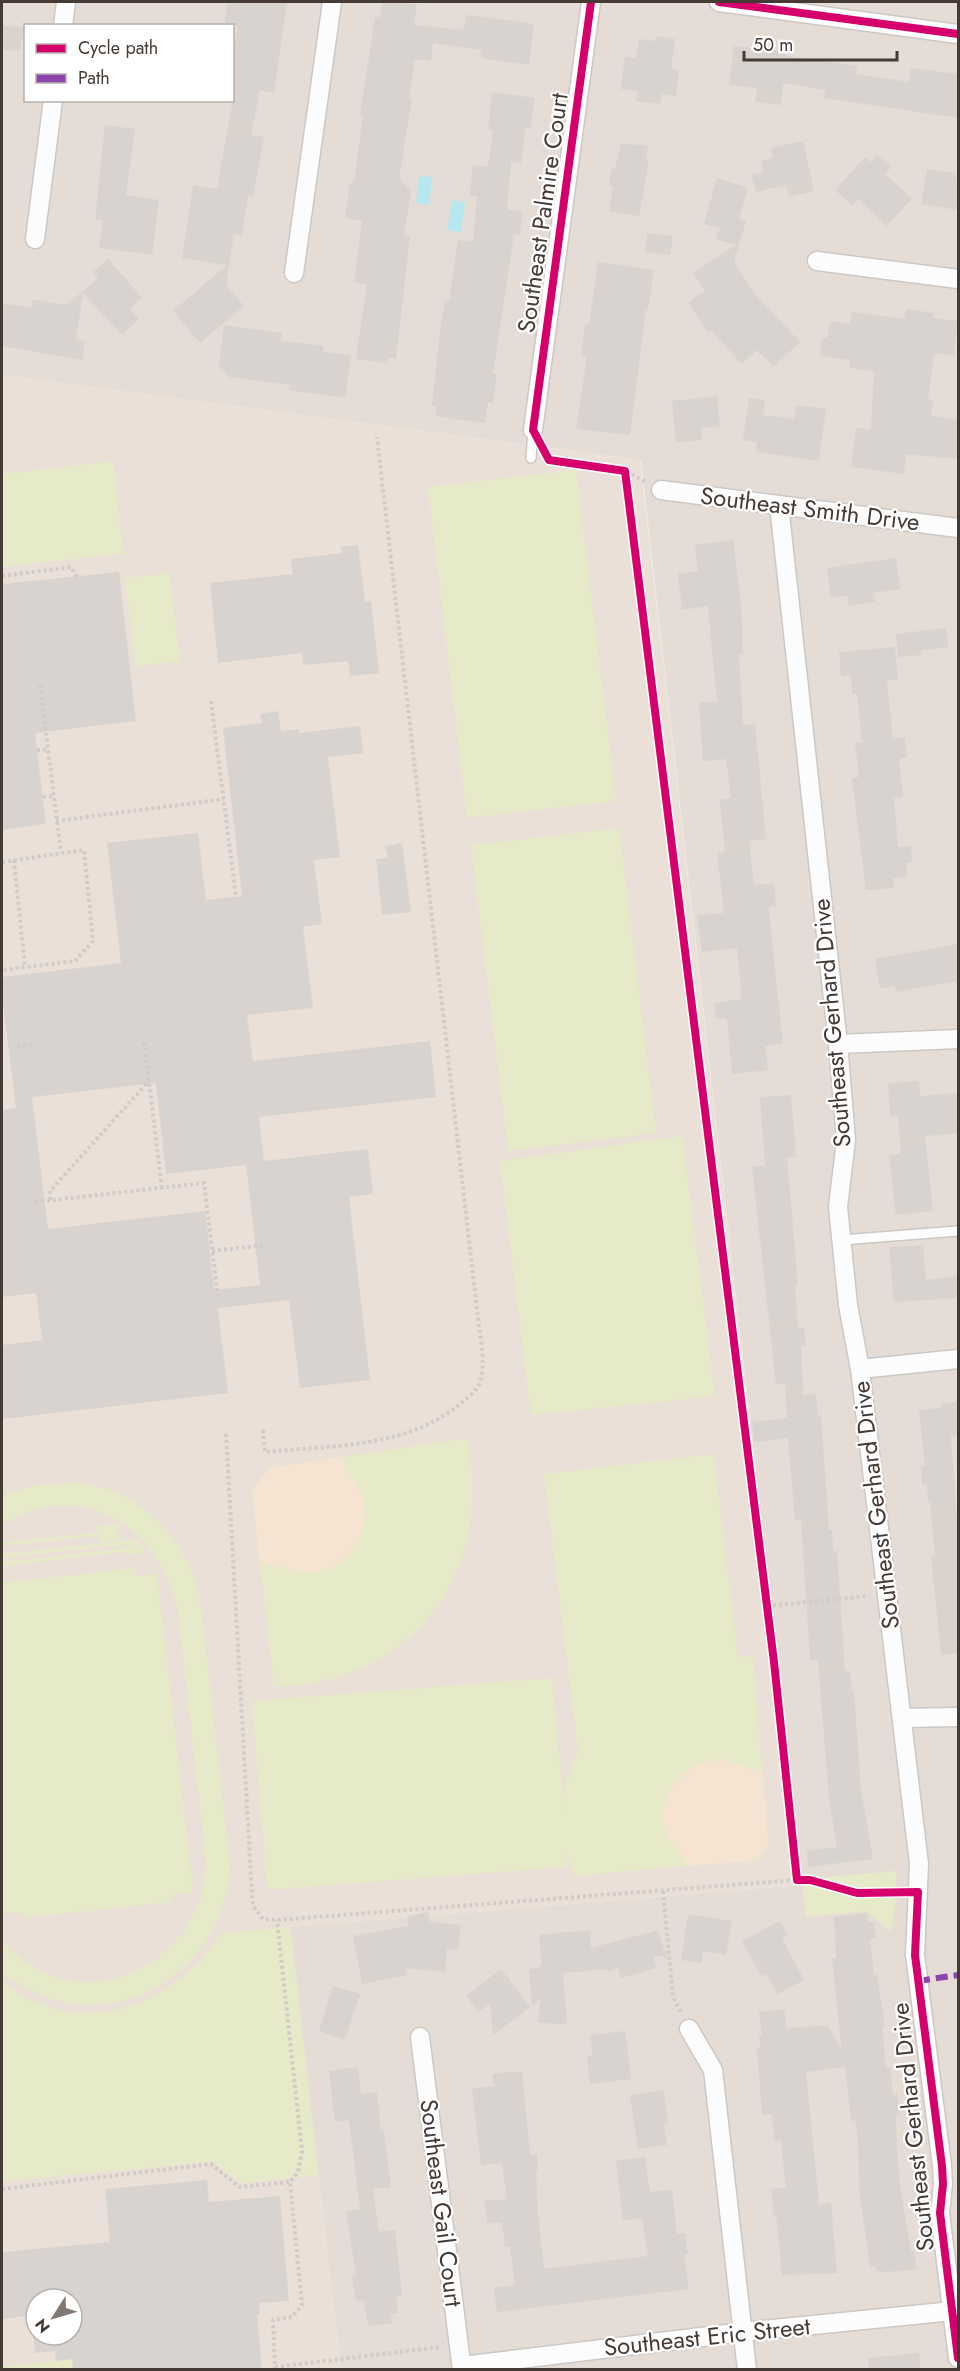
<svg xmlns="http://www.w3.org/2000/svg" width="960" height="2371" viewBox="0 0 960 2371" font-family="Jost,sans-serif">
<rect width="100%" height="100%" fill="#f0ece8"/>
<!-- residential -->
<path fill="#e4dcd5" fill-rule="evenodd" d="M2 2H958V2369H341L290 1927 803 1885 641 460 2 375ZM26 26H232V100H26Z"/>
<!-- education -->
<path fill="#ebe0d7" fill-rule="evenodd" d="M2 375 640 460 803 1885 291 1927 341 2369 2 2370ZM36 2299H72V2335H36Z"/>
<!-- green -->
<g fill="#e6eac8">
<path d="M113 461 123 553 2 567V474Z"/>
<path d="M576 470 616 801 467 818 428 487Z"/>
<path d="M169 573 180 661 136 667 125 578Z"/>
<path d="M619 828 656 1133 508 1151 471 845Z"/>
<path d="M682 1136 715 1396 531 1415 500 1161Z"/>
<path d="M467 1438C495 1574 413 1683 274 1687L252 1491 269 1468Z"/>
<path d="M713 1454 738 1657 753 1656 768 1847 757 1860 573 1876 566 1848 567 1867 267 1890 252 1701 552 1678 564 1812V1789L578 1751 544 1474Z"/>
<path d="M77 1482C144 1491 192 1542 201 1608L230 1866C224 1983 95 2048 2 1972V1939C71 2026 202 1972 206 1862L178 1611C162 1527 79 1475 2 1525V1497L29 1486Z"/>
<path d="M118 1524 119 1539 99 1542 98 1536 2 1546V1543L99 1532 98 1526Z"/>
<path d="M138 1539 139 1543 2 1558V1554Z"/>
<path d="M143 1544V1553L126 1555 125 1552 2 1566V1562L125 1548 126 1546Z"/>
<path d="M134 1568 135 1576 157 1574 193 1892 170 1895 171 1902 23 1918 22 1912 2 1914V1583Z"/>
<path d="M896 1871V1901L891 1932 866 1911 806 1917 802 1879Z"/>
<path d="M290 1927 318 2175 241 2183 212 2162 2 2181V1982C79 2042 172 2008 222 1933Z"/>
<path d="M72 2359 73 2369 3 2370 2 2367Z"/>
</g>
<!-- sand -->
<g fill="#f5e4d1">
<path d="M343 1457C343 1473 358 1483 363 1497 373 1532 350 1567 314 1572 297 1574 277 1565 260 1563L252 1491 269 1468Z"/>
<path d="M722 1759 763 1773 768 1847 757 1860 688 1866C684 1852 668 1844 664 1827 656 1790 687 1761 722 1759Z"/>
</g>
<!-- water -->
<g fill="#b7e8ef">
<path d="M419 176 432 177 429 205 416 203Z"/>
<path d="M452 200 465 202 461 232 447 230Z"/>
</g>
<!-- building -->
<g fill="#d8d3cf" fill-rule="evenodd">
<path d="M228 2H287L274 93 260 90 251 135 264 137 253 197 248 196 242 235 234 234 226 285 244 306 200 343 173 311 227 265 182 258 193 185 217 189 232 104V60L238 26H224Z"/>
<path d="M382 2 417 4 414 25 464 30 466 15 534 24 529 65 481 58 482 50 433 43 431 61 415 59 409 99H412L399 178 411 191 404 236H410L396 359 388 358 387 363 356 359 367 284 354 282 362 221 345 218 350 183H354L363 115H360L375 17H380Z"/>
<path d="M2 25 24 28 20 51 2 49Z"/>
<path d="M656 36 675 39 671 69 679 70 676 96 662 94 660 104 636 101 638 91 621 89 625 57 636 58 639 39 656 41Z"/>
<path d="M734 46 787 52 786 56 857 66 856 74 909 82 911 68 958 74V118L824 98 825 90 783 83 781 105 755 102 757 88 729 85Z"/>
<path d="M492 92 535 98 530 129 526 128 521 163 511 161 507 210 522 211 520 235 514 234 493 374H497L493 403 488 402 485 423 435 416 437 405H432L440 331 445 300 449 301 458 240 473 242 477 196H470L473 165 488 167 493 130 488 129Z"/>
<path d="M105 125 135 129 126 195 159 200 152 255 99 248 103 220 95 219Z"/>
<path d="M803 141 814 191 789 197 786 185 756 192 751 175 764 172 761 161 773 158 771 148Z"/>
<path d="M621 143 648 146 646 161H649L639 216 609 212 613 186 609 185 611 169H615Z"/>
<path d="M877 155 891 167 885 174 912 198 887 226 858 199 852 205 835 190 865 157 871 162Z"/>
<path d="M927 169 956 173 958 210 921 204Z"/>
<path d="M717 178 748 188 739 219 746 221 734 262 754 293 800 342 773 367 757 350 742 364 712 332 707 331 688 302 705 291 693 273 736 245 716 239 720 228 704 224Z"/>
<path d="M647 233 673 236 670 255 645 252Z"/>
<path d="M108 259 142 298 130 309 139 319 122 335 83 293 76 340 85 341 82 360 2 346V303L32 308 33 300 67 305 98 278 93 272Z"/>
<path d="M598 262 654 270 648 310H646L630 435 576 429 587 356H581L585 324H589Z"/>
<path d="M906 309 934 313 933 318 958 321 953 356 934 353 928 400 933 401 931 416 958 420V459L906 454 904 474 851 467 856 428 871 430 874 371 849 368 850 360 820 356 822 337 827 338 830 321 850 324 852 312 904 319Z"/>
<path d="M224 325 282 333 281 341 324 346 323 352 351 355 345 398 289 390 290 385 229 377 219 365Z"/>
<path d="M717 396 720 426 701 428 702 440 676 442 672 401Z"/>
<path d="M749 398 765 400 763 415 794 419 796 405 826 409 819 461 756 452 757 442 743 440Z"/>
<path d="M733 540 741 603 743 654H739L743 725 755 724 766 839 749 841 754 885 774 883 776 906H770L769 912 783 1044 765 1046 768 1070 732 1074 727 1019H716L714 1003 742 999 737 948 702 952 697 915 724 913 717 853 725 852 720 800 731 798 726 759 703 761 699 703 717 701 708 606 682 610 678 574 698 571 695 545Z"/>
<path d="M358 545 365 602 371 601 379 673 350 676 348 661 303 665 302 653 218 663 210 583 293 574 291 559 342 553 341 547Z"/>
<path d="M896 558 900 589 873 593 875 602 849 606 847 596 831 598 827 568Z"/>
<path d="M119 572 136 721 35 733 46 824 2 830V584Z"/>
<path d="M946 628 948 647 921 650 922 655 898 657 896 634Z"/>
<path d="M895 647 898 679 887 680 893 739 905 737 907 758 899 759 903 797 894 798 898 847 911 846 912 862 906 863 907 877 893 878 894 888 866 890 852 778 859 777 855 743 862 742 857 694H852L851 675 841 676 839 652Z"/>
<path d="M278 711 281 731 299 729V733L360 726 363 753 328 757 340 857 314 860 322 924 303 927 313 1008 247 1015 253 1061 430 1041 436 1097 259 1117 264 1161 368 1149 373 1194 349 1197 370 1380 300 1388 289 1300 218 1308 228 1393 2 1419V1345L42 1340 36 1293 2 1297V1110L16 1108 2 996V977L121 963 107 843 198 833 206 900 242 896 223 728 262 723 260 714ZM156 1083 166 1174 246 1165 260 1285 214 1290 205 1211 48 1229 32 1097Z"/>
<path d="M402 843 411 912 382 915 376 859 388 858 385 846Z"/>
<path d="M958 944V981L896 992 895 986 880 988 875 959Z"/>
<path d="M919 1081 920 1096 958 1093V1133L925 1136 933 1211 896 1215 889 1155 901 1154 898 1116 890 1117 888 1083Z"/>
<path d="M791 1095 796 1157H787L798 1285H795L798 1328 804 1327 806 1345 801 1346 803 1395 816 1394 818 1416 821 1415 829 1530H832L833 1551H837L845 1671H850L851 1691H854L861 1790 873 1859 808 1867 807 1851 837 1847 829 1799 818 1660H810L801 1519 795 1520 788 1438 754 1442 752 1422 787 1418 785 1383 776 1384 752 1167 765 1166 760 1097Z"/>
<path d="M923 1245 926 1280 958 1276V1298L894 1302 889 1247Z"/>
<path d="M958 1402V1435L951 1436 958 1533V1653L941 1655 931 1557H935L930 1502H928L927 1484 922 1485 921 1466H925L919 1410 941 1408V1404Z"/>
<path d="M428 1912 430 1922 461 1925 458 1950 447 1949 445 1972 405 1968 407 1975 362 1984 353 1936 409 1926 407 1916Z"/>
<path d="M867 1913 868 1923 874 1922 876 1938 870 1939 874 1975 877 1974 885 2027H882L886 2067 890 2066 893 2095 897 2094 900 2115H896L897 2151 900 2185 911 2251H914L917 2269 876 2273 875 2266 870 2267 859 2190 858 2139 855 2120 851 2121 845 2067 806 2072 819 2204 831 2203 837 2273 782 2275 776 2215 774 2216 771 2189 786 2188 781 2140 775 2141 772 2114 762 2115 757 2048H760L759 2036 762 2035 759 2012 784 2009 787 2028 828 2025 842 2052 832 1959 836 1958 834 1917Z"/>
<path d="M688 1914 732 1921 726 1955 703 1951 702 1963 681 1960Z"/>
<path d="M780 1921 788 1935 782 1938 804 1980 777 1994 766 1973 761 1976 742 1941Z"/>
<path d="M590 1930 591 1948 658 1930 667 1958 653 1955 656 1968 621 1978 618 1968 608 1972 607 1969 563 1973 567 2024 538 2023 540 1999 532 2006 529 1969 539 1968V1965H542L539 1935Z"/>
<path d="M501 1969 530 2007 493 2035 490 2003 479 2012 466 1996Z"/>
<path d="M333 1986 360 1994 345 2040 319 2031Z"/>
<path d="M625 2031 631 2079 590 2084 587 2056 593 2055 590 2035Z"/>
<path d="M358 2067 361 2094 377 2092 381 2131H384L391 2187 373 2189 379 2232 395 2230 402 2296 396 2297 398 2313 390 2314 392 2323 368 2326 364 2300 356 2301 352 2276 356 2275 346 2211 360 2209 349 2120 335 2122 329 2071Z"/>
<path d="M522 2071 530 2155 537 2154 538 2170H536L538 2214 544 2269 648 2256 642 2218 623 2220 616 2161 645 2157 650 2192 672 2190 677 2234 685 2233 688 2254 684 2255 689 2289 497 2312 494 2288 515 2285 510 2247H505L502 2222 487 2223 485 2201 507 2199 502 2163 481 2165 472 2089 494 2086 492 2074Z"/>
<path d="M664 2090 668 2124H664L667 2145 638 2149 630 2095Z"/>
<path d="M207 2180 209 2202 280 2196 289 2301 259 2303 260 2314H257L262 2370H73L72 2359 56 2361 55 2351 35 2353 33 2335H72V2299H36V2315L2 2319V2252L110 2242 105 2189Z"/>
<path d="M919 2353 921 2370H869L868 2358Z"/>
</g>
<g fill="none" stroke-linecap="round" stroke-linejoin="round">
<defs>
<g id="lane">
<path d="M531 458 533 430"/>
<path d="M841 1240 958 1231"/>
</g>
<g id="street">
<path d="M719 2 958 34"/>
<path d="M63 26 66 2"/>
<path d="M35 239 53 100"/>
<path d="M817 261 958 279"/>
<path d="M294 273 332 2"/>
<path d="M533 430 591 2"/>
<path d="M661 490 958 528"/>
<path d="M779 505 838 1044 846 1140 838 1207 848 1305 860 1369 919 1864 915 1955 942 2166 943 2184 940 2213 958 2358"/>
<path d="M838 1044 958 1039"/>
<path d="M860 1369 958 1359"/>
<path d="M902 1718 958 1717"/>
<path d="M689 2029 713 2070 747 2370"/>
<path d="M420 2037 462 2370"/>
<path d="M462 2366 743 2332 953 2311"/>
</g>
</defs>
<!-- lane casing -->
<use href="#lane" stroke="#ccc8c4" stroke-width="12"/>
<!-- street casing -->
<use href="#street" stroke="#ccc8c4" stroke-width="21"/>
<!-- path -->
<g stroke="#d1cbc9" stroke-width="4" stroke-dasharray="3 3" stroke-linecap="butt">
<path d="M546 455 549 460 625 471 646 482"/>
<path d="M625 471 774 1662 797 1880"/>
<path d="M2 576 71 567 77 577"/>
<path d="M40 685 61 853"/>
<path d="M211 701 236 897"/>
<path d="M37 750 48 749"/>
<path d="M43 797 54 796"/>
<path d="M56 821 224 799"/>
<path d="M14 860 25 967"/>
<path d="M2 862 84 850 93 941 75 961 2 970"/>
<path d="M144 1042 162 1188"/>
<path d="M17 1046 35 1044"/>
<path d="M50 1200V1191L149 1081"/>
<path d="M35 1202 204 1183 218 1298"/>
<path d="M212 1251 265 1245"/>
<path d="M263 1430 265 1452C331 1445 407 1449 461 1403 469 1397 479 1389 481 1379 486 1357 479 1331 477 1310L377 437"/>
<path d="M226 1434 252 1895 253 1906 263 1919 277 1920 797 1880H810L857 1893 900 1892"/>
<path d="M767 1606 869 1596"/>
<path d="M663 1891 673 1997 682 2014"/>
<path d="M2 2189 211 2164 239 2187 290 2182"/>
<path d="M275 2367 440 2347"/>
<path d="M275 2370 273 2320 292 2317 302 2305 290 2182 298 2172 302 2151 277 1920"/>
</g>
<!-- lane -->
<use href="#lane" stroke="#fdfcfc" stroke-width="9"/>
<!-- street -->
<use href="#street" stroke="#fdfcfc" stroke-width="18"/>
<!-- quiet -->
<path stroke="#8e44ad" stroke-width="6" stroke-dasharray="12 6" stroke-linecap="butt" d="M918 1981 958 1975"/>
<defs>
<g id="cycleway">
<path d="M591 2 533 430 549 460 625 471 774 1662 797 1880H810L857 1893 918 1892 915 1955 942 2166 943 2184 940 2213 958 2358"/>
<path d="M719 2 958 34"/>
</g>
</defs>
<!-- cycleway casing -->
<use href="#cycleway" stroke="#fff" stroke-width="11"/>
<!-- cycleway -->
<use href="#cycleway" stroke="#d6006c" stroke-width="8"/>
</g>
<g text-anchor="middle" stroke-width="4.5" stroke-linejoin="round" paint-order="stroke">
<!-- street labels -->
<g font-size="24" fill="#453a34" stroke="#fff">
<text transform="translate(543 213) rotate(-82)" y="8">Southeast Palmire Court</text>
<text transform="translate(810 509) rotate(7)" y="8">Southeast Smith Drive</text>
<text transform="translate(832 1023) rotate(-95)" y="8">Southeast Gerhard Drive</text>
<text transform="translate(876 1505) rotate(-97)" y="8">Southeast Gerhard Drive</text>
<text transform="translate(913 2127) rotate(-96)" y="8">Southeast Gerhard Drive</text>
<text transform="translate(441 2203) rotate(83)" y="8">Southeast Gail Court</text>
<text transform="translate(707 2337) rotate(-6)" y="8">Southeast Eric Street</text>
</g>
</g>
<!-- border -->
<rect width="960" height="2371" fill="none" stroke="#453a34" stroke-width="6"/>
<!-- legend -->
<rect x="24" y="24" width="210" height="78" fill="#ffffff" stroke="#b5b0ae" stroke-width="1.5"/>
<rect x="36" y="44" width="30" height="9" fill="#d6006c" stroke="#b5b0ae" stroke-width="1.5"/>
<text x="78" y="54" font-size="18" fill="#453a34">Cycle path</text>
<rect x="36" y="74" width="30" height="9" fill="#8e44ad" stroke="#b5b0ae" stroke-width="1.5"/>
<text x="78" y="84" font-size="18" fill="#453a34">Path</text>
<!-- north arrow -->
<g transform="translate(54 2317) rotate(233)"><circle r="28" fill="#ffffff" stroke="#b5b0ae" stroke-width="1.5"/>
<path d="M0-4.5L10 22L0 15L-10 22Z" fill="#817873"/>
<text y="-9" font-size="16" font-weight="bold" text-anchor="middle" fill="#453a34">N</text>
</g>
<!-- scale -->
<path d="M744 51v9h153v-9" fill="none" stroke="#453a34" stroke-width="3"/>
<text x="753" y="51" font-size="18" fill="#453a34" stroke="#ffffff" stroke-width="4.5" paint-order="stroke">50 m</text>
</svg>
